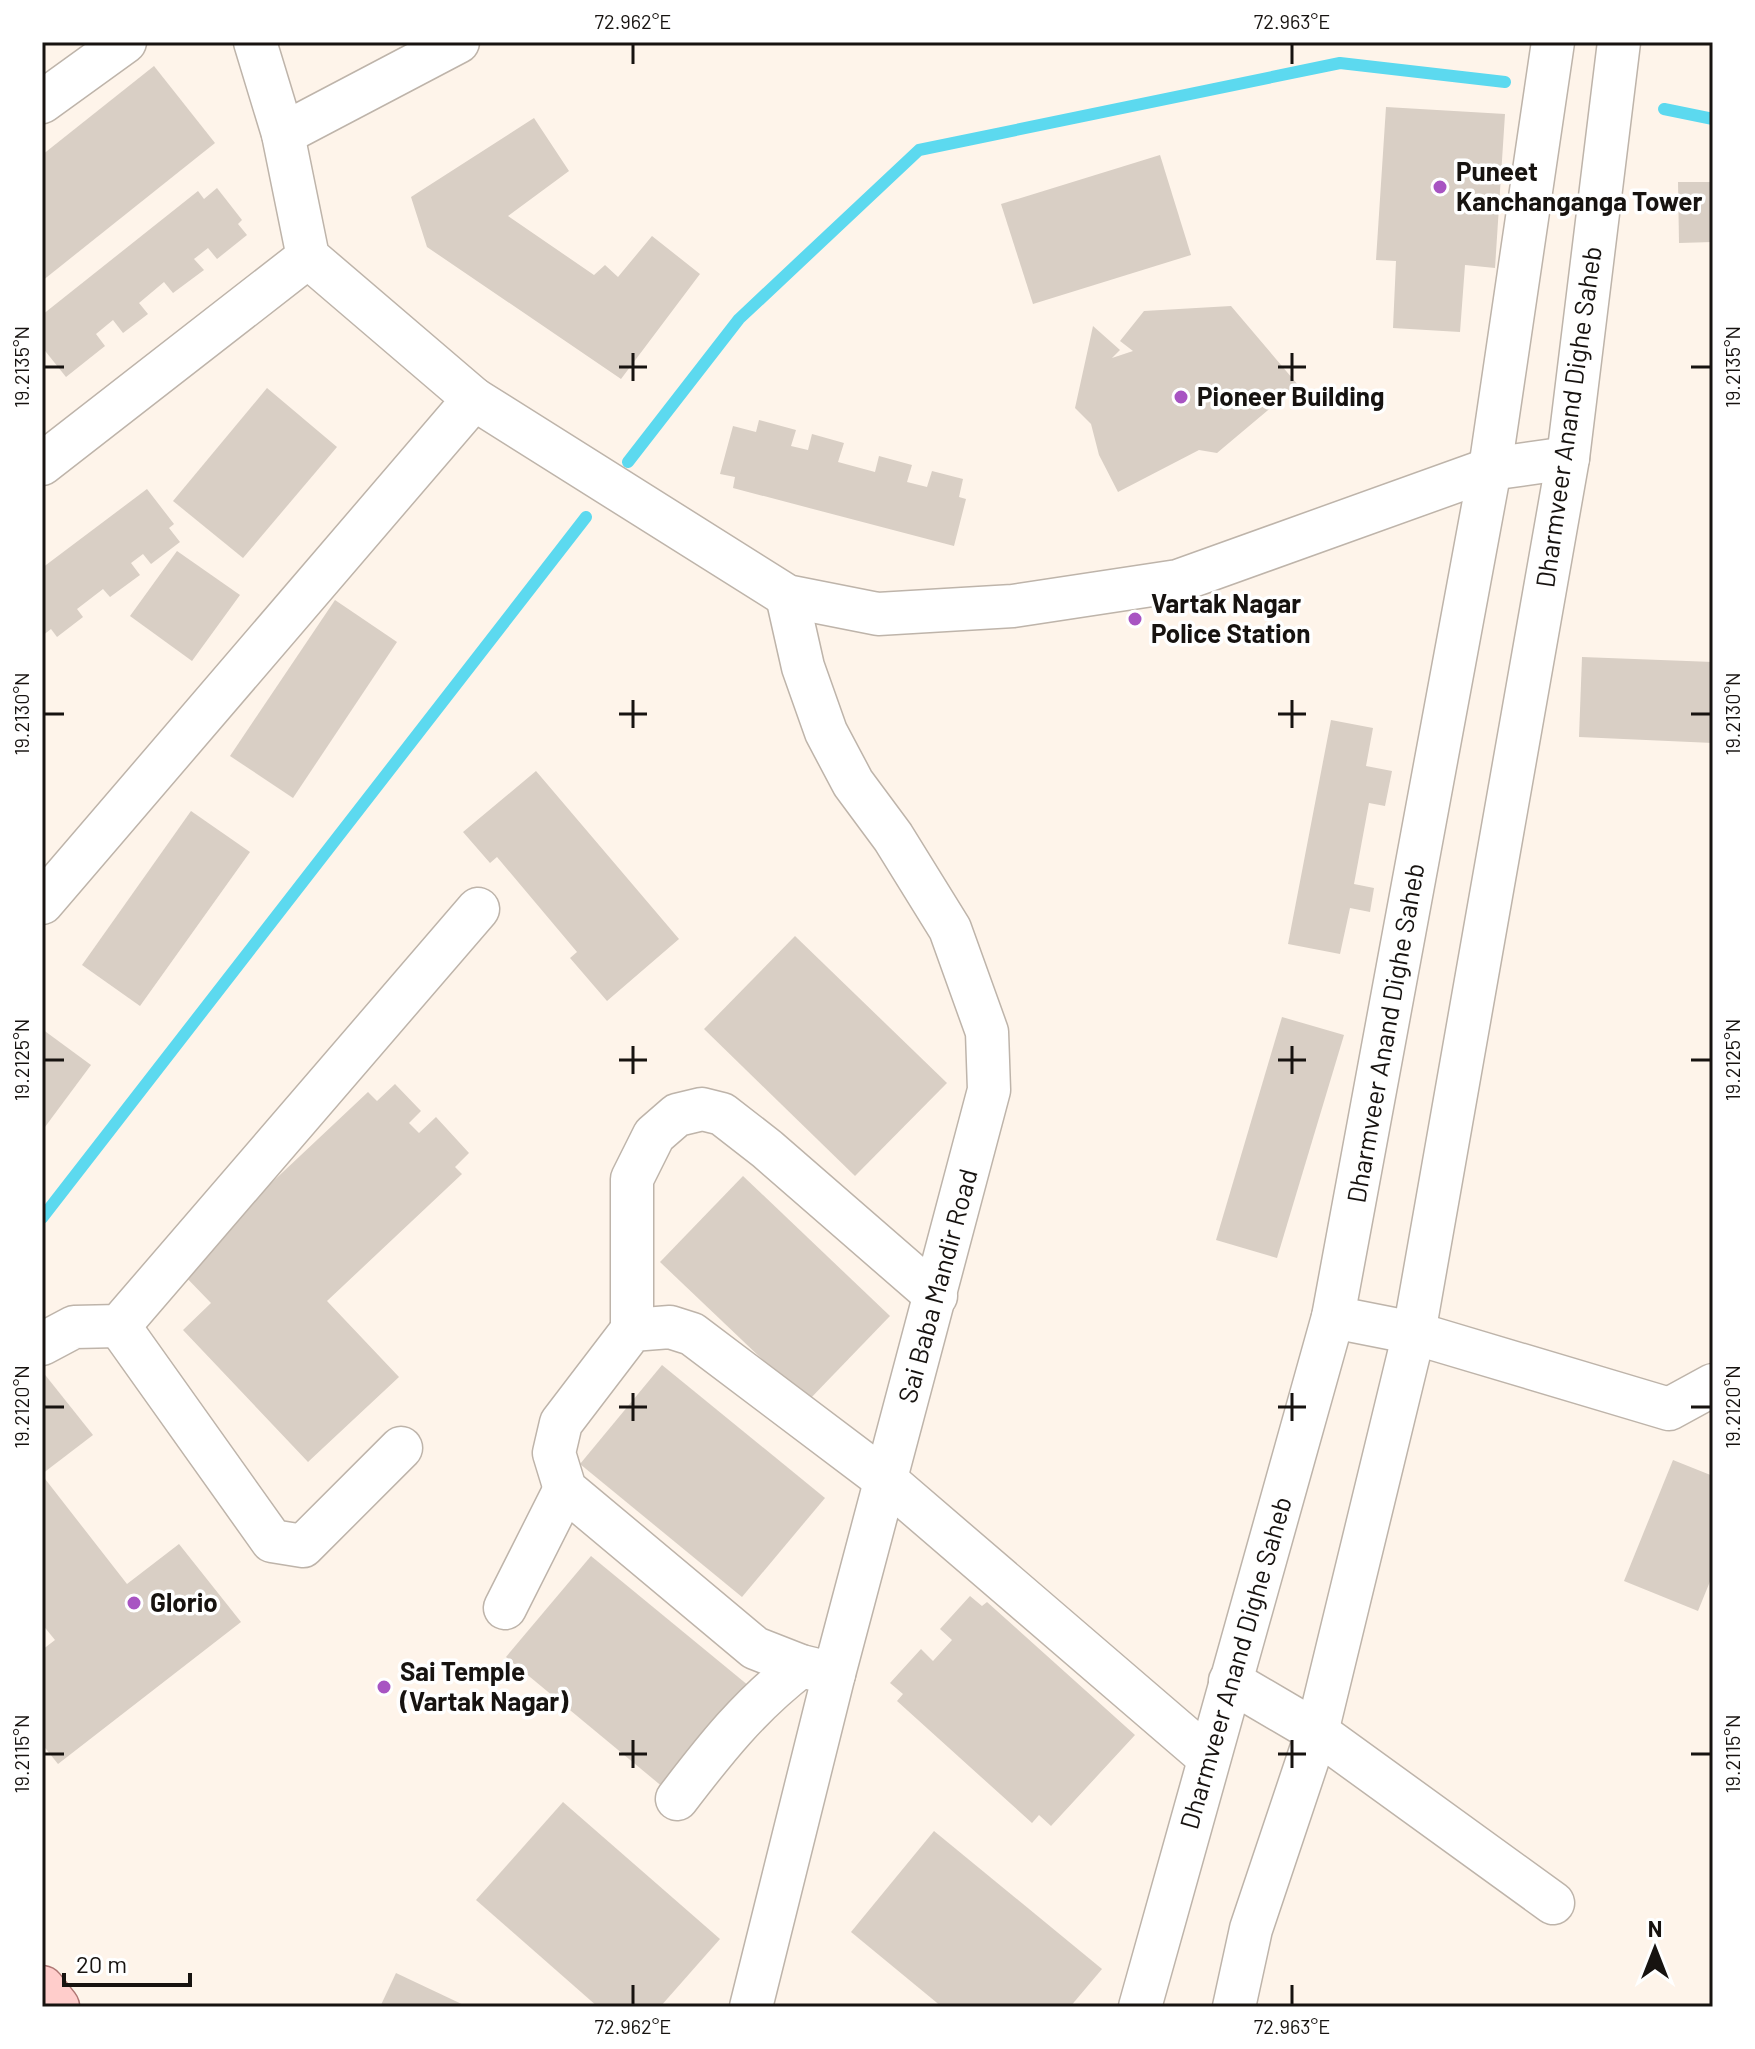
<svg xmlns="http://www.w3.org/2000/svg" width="1755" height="2049" viewBox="0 0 1755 2049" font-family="Barlow,sans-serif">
<rect width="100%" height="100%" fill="#fef4ea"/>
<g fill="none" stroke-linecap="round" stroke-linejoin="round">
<!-- stream -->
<g stroke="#5cd9ef" stroke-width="12">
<path d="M1664 109 1713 119"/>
<path d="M628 462 739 319 919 150 1340 63 1505 82"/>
<path d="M42 1218 586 517"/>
</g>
</g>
<!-- building -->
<g fill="#d9cfc5">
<path d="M154 66 215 143 42 281V155Z"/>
<path d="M1386 107 1505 114 1495 268 1465 265 1460 332 1393 328 1396 261 1376 260Z"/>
<path d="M534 118 569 171 508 216 594 275 605 265 618 277 652 236 700 274 621 379 427 247 411 197Z"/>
<path d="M1160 155 1191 255 1033 304 1001 204Z"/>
<path d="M1678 182H1713V242L1679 243Z"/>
<path d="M217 188 242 220 238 224 247 235 217 259 208 248 194 259 204 270 173 293 164 282 139 303 148 314 123 333 113 320 96 334 105 346 66 377 42 347V315L198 191 204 199Z"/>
<path d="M1231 306 1298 385 1217 453 1199 450 1118 492 1099 455 1091 424 1075 408 1093 326 1120 350 1112 358 1133 351 1120 341 1144 311Z"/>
<path d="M267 388 337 447 243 558 173 501Z"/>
<path d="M759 420 796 430 791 446 808 450 812 434 844 443 838 462 875 472 879 456 912 465 907 482 927 487 932 471 963 479 959 497 966 499 954 546 733 488 735 477 720 474 733 426 756 432Z"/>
<path d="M147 489 174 524 169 528 180 542 151 564 143 554 131 563 140 575 110 597 103 589 77 609 83 617 57 637 51 629 42 636V568Z"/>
<path d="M177 551 240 595 192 661 130 616Z"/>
<path d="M335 600 397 642 293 798 230 756Z"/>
<path d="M1582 657 1713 662V743L1579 737Z"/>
<path d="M1331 720 1373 728 1366 766 1392 771 1385 806 1369 803 1354 884 1374 888 1370 912 1350 908 1340 954 1288 944Z"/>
<path d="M536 771 679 939 607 1001 570 958 577 952 497 857 490 863 463 832Z"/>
<path d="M191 811 250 852 140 1006 82 965Z"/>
<path d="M795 936 947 1083 855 1176 704 1029Z"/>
<path d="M1282 1017 1344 1035 1277 1258 1216 1240Z"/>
<path d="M42 1029 91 1065 42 1131Z"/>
<path d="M395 1084 421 1111 409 1123 419 1133 436 1117 469 1153 455 1167 462 1174 327 1301 399 1377 308 1462 183 1330 211 1303 179 1270 368 1092 377 1101Z"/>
<path d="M743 1176 890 1316 807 1402 660 1262Z"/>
<path d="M662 1365 825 1498 742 1597 580 1464Z"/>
<path d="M42 1371 93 1435 42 1474Z"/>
<path d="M1673 1460 1713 1476V1574L1698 1611 1624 1581Z"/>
<path d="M42 1475 127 1584 179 1544 241 1622 58 1764 42 1744V1650L55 1640 42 1624Z"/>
<path d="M591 1556 749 1686 664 1788 506 1657Z"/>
<path d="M970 1596 982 1606 987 1602 1135 1735 1051 1826 1039 1815 1032 1823 897 1701 903 1694 890 1683 921 1649 933 1661 952 1640 940 1629Z"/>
<path d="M563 1802 720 1939 660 2007H598L476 1900Z"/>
<path d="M934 1831 1102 1969 1070 2007H942L851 1932Z"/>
<path d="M396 1973 468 2007H380Z"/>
</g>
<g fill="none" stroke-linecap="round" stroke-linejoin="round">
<defs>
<g id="minor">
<path d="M42 102 125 42"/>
<path d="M283 134 458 42"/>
<path d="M474 399 787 596 878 614 1013 606 1178 581 1490 469 1568 458"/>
<path d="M42 464 308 257"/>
<path d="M42 903 474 399 308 257 283 134 255 42"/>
<path d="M1333 1317 1414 1333 1669 1409 1713 1385"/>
<path d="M119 1326 272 1541 303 1546 401 1448"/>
<path d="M632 1330V1179L654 1135 677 1115 702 1109 722 1114 767 1149 936 1296"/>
<path d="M42 1344 74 1327 119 1326 478 909"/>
<path d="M505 1608 565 1489"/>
<path d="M834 1674 801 1666 755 1648 565 1489 554 1453 561 1423 632 1330 670 1327 692 1334 888 1482 1209 1758"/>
<path d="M1230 1681 1317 1732 1553 1903"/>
<path d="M677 1799C716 1748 749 1706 801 1666"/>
<path d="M751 2007 834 1674 989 1090 987 1032 950 929 893 837 853 783 826 732 803 667 787 596"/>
<path d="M1140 2007 1333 1317 1490 469 1553 42"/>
<path d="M1234 2007 1251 1929 1317 1732 1414 1333 1568 458 1619 42"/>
</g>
<path id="major" d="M42 1988 57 2007"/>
</defs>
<!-- minor casing -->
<use href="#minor" stroke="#beb4aa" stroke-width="45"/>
<!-- major casing -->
<use href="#major" stroke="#ae7673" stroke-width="47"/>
<!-- minor -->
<use href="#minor" stroke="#fff" stroke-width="42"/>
<!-- major -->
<use href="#major" stroke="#ffcdcb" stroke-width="44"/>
</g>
<!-- ticks -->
<path fill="none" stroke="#171310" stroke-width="3" d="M633 44V64M1292 44V64M633 353V381M1292 353V381M44 367H64M619 367H647M1278 367H1306M1691 367H1711M633 700V728M1292 700V728M44 714H64M619 714H647M1278 714H1306M1691 714H1711M633 1046V1074M1292 1046V1074M44 1060H64M619 1060H647M1278 1060H1306M1691 1060H1711M633 1393V1421M1292 1393V1421M44 1407H64M619 1407H647M1278 1407H1306M1691 1407H1711M633 1740V1768M1292 1740V1768M44 1754H64M619 1754H647M1278 1754H1306M1691 1754H1711M633 1985V2005M1292 1985V2005"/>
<!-- markers -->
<g fill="#a854c2" stroke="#fff" stroke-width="3">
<circle cx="1440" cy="187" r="8"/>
<circle cx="1181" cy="397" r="8"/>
<circle cx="1135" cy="619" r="8"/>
<circle cx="134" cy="1603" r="8"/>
<circle cx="384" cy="1687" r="8"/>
</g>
<g text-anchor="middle" stroke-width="7" stroke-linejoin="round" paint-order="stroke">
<!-- poi labels -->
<g font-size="26" font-weight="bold" fill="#171310" stroke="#fff" text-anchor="start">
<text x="1456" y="181">Puneet<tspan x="1456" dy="30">Kanchanganga Tower</tspan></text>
<text x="1197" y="406">Pioneer Building</text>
<text x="1151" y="613">Vartak Nagar<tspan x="1151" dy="30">Police Station</tspan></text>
<text x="150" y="1612">Glorio</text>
<text x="400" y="1681">Sai Temple<tspan x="400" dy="30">(Vartak Nagar)</tspan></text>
</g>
<!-- street labels -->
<g font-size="26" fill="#171310" stroke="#fff">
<text transform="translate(1569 417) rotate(-82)" y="9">Dharmveer Anand Dighe Saheb</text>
<text transform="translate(1386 1033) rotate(-80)" y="9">Dharmveer Anand Dighe Saheb</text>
<text transform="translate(938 1286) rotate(-75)" y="9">Sai Baba Mandir Road</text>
<text transform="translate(1236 1663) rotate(-74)" y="9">Dharmveer Anand Dighe Saheb</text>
</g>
</g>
<!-- border -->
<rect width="1755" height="2049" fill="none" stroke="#ffffff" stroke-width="88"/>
<!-- north arrow -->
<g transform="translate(1655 1949)" stroke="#ffffff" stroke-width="6" paint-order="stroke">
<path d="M0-6L14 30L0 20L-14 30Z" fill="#171310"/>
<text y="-12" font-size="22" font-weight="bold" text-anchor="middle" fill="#171310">N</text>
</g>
<!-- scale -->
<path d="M64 1973v12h126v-12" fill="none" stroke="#171310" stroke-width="4"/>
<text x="76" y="1973" font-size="24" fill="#171310" stroke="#ffffff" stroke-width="6" paint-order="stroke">20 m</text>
<rect x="44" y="44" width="1667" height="1961" fill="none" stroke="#171310" stroke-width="3"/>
<g font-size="20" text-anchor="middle" fill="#171310">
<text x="633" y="29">72.962°E</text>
<text x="1292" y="29">72.963°E</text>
<text transform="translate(22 367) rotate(-90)" y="7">19.2135°N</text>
<text transform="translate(1733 367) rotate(-90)" y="7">19.2135°N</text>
<text transform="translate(22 714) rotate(-90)" y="7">19.2130°N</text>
<text transform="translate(1733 714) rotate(-90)" y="7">19.2130°N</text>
<text transform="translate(22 1060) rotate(-90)" y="7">19.2125°N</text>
<text transform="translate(1733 1060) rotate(-90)" y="7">19.2125°N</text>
<text transform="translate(22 1407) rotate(-90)" y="7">19.2120°N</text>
<text transform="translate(1733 1407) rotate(-90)" y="7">19.2120°N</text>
<text transform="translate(22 1754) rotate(-90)" y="7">19.2115°N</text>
<text transform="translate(1733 1754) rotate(-90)" y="7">19.2115°N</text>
<text x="633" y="2034">72.962°E</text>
<text x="1292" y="2034">72.963°E</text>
</g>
</svg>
